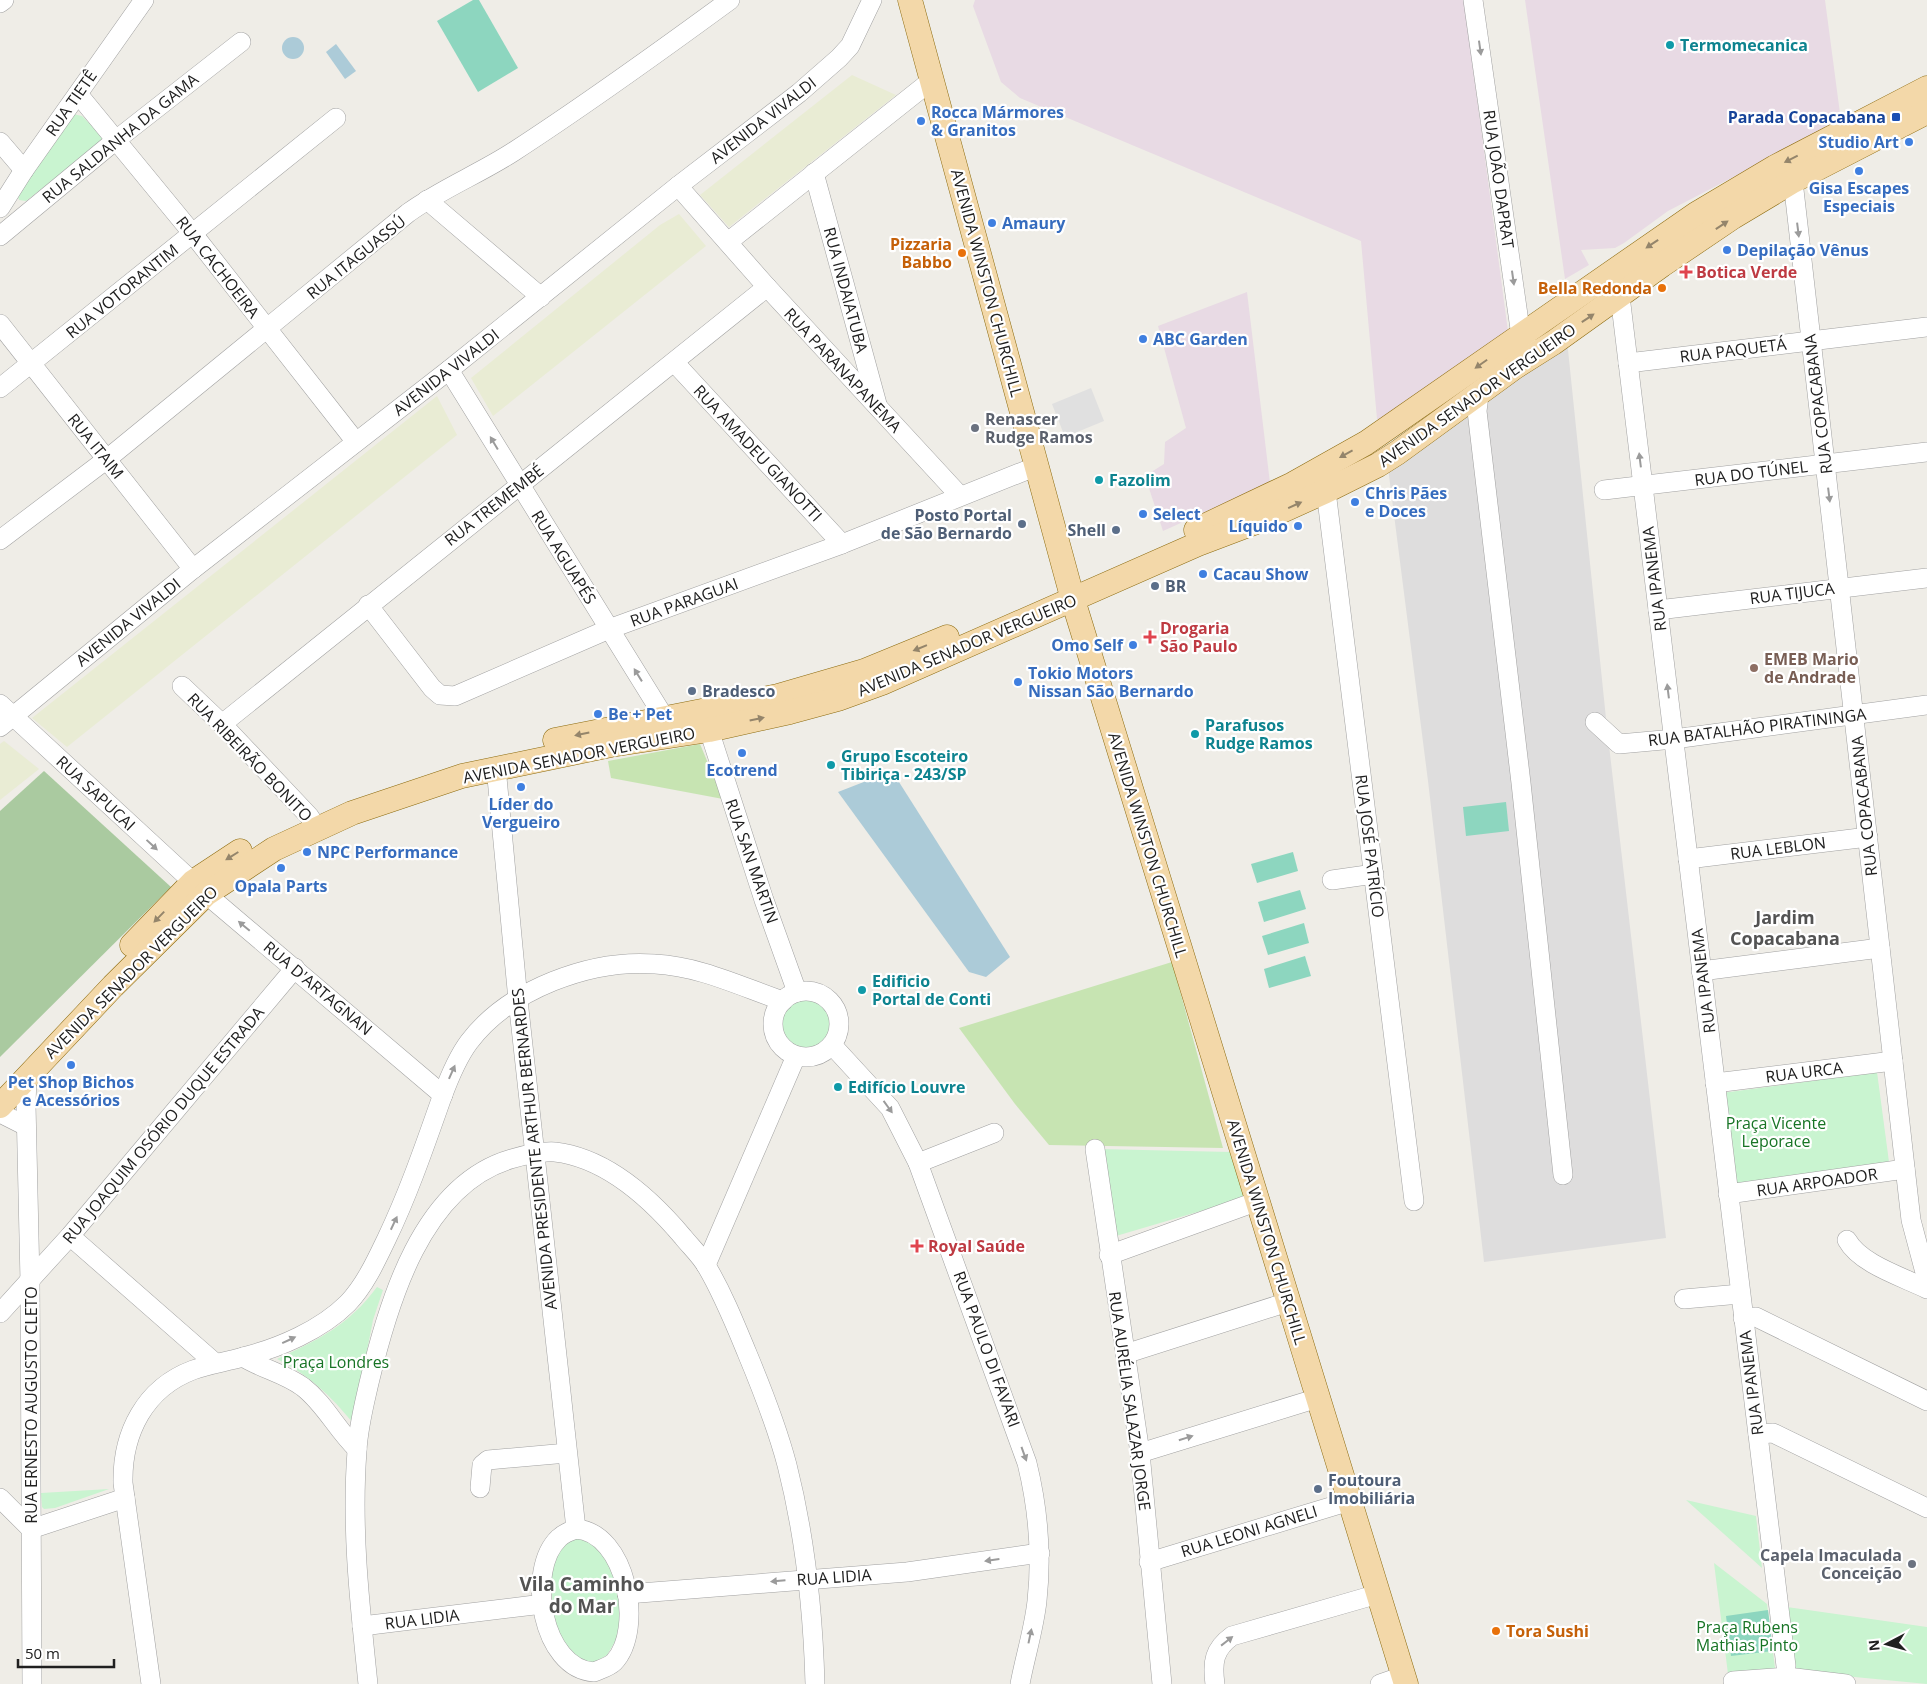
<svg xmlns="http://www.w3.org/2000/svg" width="1927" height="1684" viewBox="0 0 1927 1684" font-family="'Open Sans',sans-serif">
<rect width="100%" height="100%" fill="#efede7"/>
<!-- residential -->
<path fill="#dedddd" d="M1567 340 1607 728 1666 1238 1484 1262 1428 781 1386 452Z"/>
<!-- industrial -->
<g fill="#e8dae4">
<path d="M975 0H1464L1509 339 1385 421 1377 419 1361 241 1020 98 1001 82 973 6Z"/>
<path d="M1525 0H1825L1841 121 1668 211 1624 243 1615 248 1581 250 1589 265 1565 279Z"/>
<path d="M1247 292 1270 483 1163 531 1145 476 1164 464 1165 442 1186 428 1158 326Z"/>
</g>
<!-- farmland -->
<g fill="#e9ecd4">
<path d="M852 75 896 95 729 227 700 195Z"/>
<path d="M679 214 706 246 493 416 471 378 660 225Z"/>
<path d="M437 396 457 435 67 747 32 718Z"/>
<path d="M4 741 39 769 0 800V744Z"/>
</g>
<!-- grass -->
<g fill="#c7e4b2">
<path d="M700 744 723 799 611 778 608 761Z"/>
<path d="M1172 962 1223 1148 1049 1145 1015 1104 959 1028Z"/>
</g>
<!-- forest -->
<path fill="#aacaa0" d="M44 771 171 887 0 1057V811Z"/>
<!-- park -->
<g fill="#c9f4d0">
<path d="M73 114 82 116 105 139 26 201 19 200 17 194Z"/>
<circle cx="807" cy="1025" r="31"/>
<path d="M1877 1072 1889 1162 1733 1186 1722 1093Z"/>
<path d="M1099 1149 1231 1152 1245 1198 1116 1236Z"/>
<path d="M377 1287 383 1290 373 1320 353 1423C331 1396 309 1375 277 1359 318 1340 349 1325 377 1287Z"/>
<path d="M109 1489 55 1508 44 1509 42 1507 41 1493Z"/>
<path d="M1686 1500 1756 1516 1762 1568Z"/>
<path d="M584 1532 617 1570 622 1619 616 1640 607 1655 595 1662 586 1663 572 1653 558 1633 554 1616 550 1574 558 1544Z"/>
<path d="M1714 1563 1767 1604 1775 1668 1728 1674Z"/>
<path d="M1787 1607 1927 1627V1684L1793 1671Z"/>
</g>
<!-- pitch -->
<g fill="#8dd6bf">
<path d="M473 0H479L518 68 478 92 437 21Z"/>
<path d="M1506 802 1509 831 1466 836 1463 807Z"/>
<path d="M1293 852 1298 871 1257 883 1251 864Z"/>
<path d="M1300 890 1306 909 1264 922 1258 902Z"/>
<path d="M1304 923 1309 943 1268 955 1262 936Z"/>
<path d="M1305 956 1311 976 1269 988 1264 969Z"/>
<path d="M1768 1610 1773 1651 1731 1656 1726 1616Z"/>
</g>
<!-- parking -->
<path fill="#e0e0e0" d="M1091 388 1104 421 1065 437 1052 404Z"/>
<!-- water -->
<g fill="#accbd8">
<circle cx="293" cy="48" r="11"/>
<path d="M336 44 356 71 345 79 326 52Z"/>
<path d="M892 771 1010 957 986 977 969 972 838 792Z"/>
</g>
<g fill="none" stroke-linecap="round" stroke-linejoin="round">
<defs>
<g id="minor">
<path d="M1473 0 1521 336 1527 345"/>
<path d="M0 3 4 0"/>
<path d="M78 94 193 234 356 442"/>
<path d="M0 142 24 170"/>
<path d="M814 173 877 404"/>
<path d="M1793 181 1911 1220 1927 1280"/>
<path d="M678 186 767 287 960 496"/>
<path d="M427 200 541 297"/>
<path d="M0 208 24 170 144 0"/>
<path d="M0 236 116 140 241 42"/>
<path d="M728 242 932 80"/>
<path d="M1620 296 1786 1666"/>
<path d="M0 324 193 569"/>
<path d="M674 362 842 544"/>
<path d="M1628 363 1927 327"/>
<path d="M449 370 664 717"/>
<path d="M0 388 336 118"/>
<path d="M1479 395 1477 411 1521 783 1563 1175"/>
<path d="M1604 490 1927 452"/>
<path d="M1326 491 1414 1201"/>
<path d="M0 540 107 459 408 213C441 189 479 174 513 152 587 104 659 52 730 0"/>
<path d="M368 605 432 688 440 695 455 696 609 629 842 544 1037 466"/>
<path d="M1658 610 1927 578"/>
<path d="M182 686 222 724 309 816 317 828"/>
<path d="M0 704 206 894 443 1095"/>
<path d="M1595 722 1619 744 1674 739 1927 705"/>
<path d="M222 724 767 287"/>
<path d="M0 727 193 569 449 370 678 186 799 93 839 58 850 46 872 0"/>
<path d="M709 730 764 900 797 992"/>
<path d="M496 767 518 1000 576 1529"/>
<path d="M1688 859 1868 837"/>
<path d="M1332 880 1374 874"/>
<path d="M1701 971 1880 948"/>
<circle cx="806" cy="1024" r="33"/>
<path d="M832 1045 890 1108 918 1163 1027 1463C1038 1508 1042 1555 1037 1601 1034 1629 1025 1657 1020 1684"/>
<path d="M27 1077 26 1105 30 1281 32 1684"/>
<path d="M1715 1083 1893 1061"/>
<path d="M0 1113 26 1126"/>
<path d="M1095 1149 1140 1453 1162 1684"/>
<path d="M918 1163 994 1133"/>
<path d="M1728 1194 1905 1169"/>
<path d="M70 1236 215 1363"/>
<path d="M1847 1240C1860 1264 1903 1277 1927 1289"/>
<path d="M1109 1255 1258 1201"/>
<path d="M706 1265 796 1056"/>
<path d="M1684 1299 1740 1294"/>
<path d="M0 1313 70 1236 295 968"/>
<path d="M1743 1318 1756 1317 1927 1401"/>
<path d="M1125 1354 1288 1302"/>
<path d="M243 1357C262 1369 284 1373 303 1387 325 1404 337 1430 357 1449"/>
<path d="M1758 1434 1773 1433 1927 1508"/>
<path d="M1140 1453 1318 1398"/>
<path d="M480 1488 482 1465 488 1460 567 1453"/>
<path d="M0 1498 31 1529 125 1498"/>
<path d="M576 1529C626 1532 645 1629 614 1662 609 1667 601 1669 594 1672 542 1669 525 1570 559 1538 563 1534 570 1531 576 1529Z"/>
<path d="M1149 1562 1350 1501"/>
<path d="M627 1594 907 1572 1040 1553"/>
<path d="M362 1626 543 1604"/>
<path d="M1733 1681 1787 1677 1846 1684"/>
<path d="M151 1684 123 1483C122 1433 145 1388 193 1370 209 1364 226 1362 243 1357 279 1348 321 1330 348 1303 365 1285 376 1261 387 1238 409 1192 425 1145 442 1097 449 1078 457 1058 469 1042 509 989 591 959 655 964 699 966 742 987 783 1001"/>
<path d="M368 1684C360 1606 351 1530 357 1451 358 1428 364 1405 369 1383 388 1303 422 1185 511 1159 525 1155 541 1151 555 1152 607 1158 651 1199 683 1237 691 1247 701 1256 707 1267 723 1294 735 1324 747 1353 762 1389 777 1427 787 1465 805 1536 813 1611 815 1684"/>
<path d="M1215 1684C1212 1662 1214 1649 1232 1636L1378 1594"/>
<path d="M1380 1684 1403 1676"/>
</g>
<g id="major">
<path d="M910 0 1073 600 1406 1684"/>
<path d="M1196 530 1293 484 1366 443 1696 214 1775 167 1927 88"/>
<path d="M555 740 778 696 864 671 947 637"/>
<path d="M132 945 193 882 240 851"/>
<path d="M0 1106 113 986 206 894 274 849 352 813 462 776 611 745 709 730 790 712 838 699 882 683 1198 544 1264 519 1326 491 1378 465 1397 453 1515 367 1553 343 1662 265 1733 217 1793 181 1927 112"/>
</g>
</defs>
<!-- minor casing -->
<use href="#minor" stroke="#a1a1a1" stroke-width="20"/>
<!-- major casing -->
<use href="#major" stroke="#8c6b0f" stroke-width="25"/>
<!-- minor -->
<use href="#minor" stroke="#fff" stroke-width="19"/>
<!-- major -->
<use href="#major" stroke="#f3d8a9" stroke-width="24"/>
</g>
<!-- one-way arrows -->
<defs><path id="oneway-solid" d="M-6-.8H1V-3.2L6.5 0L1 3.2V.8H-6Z" transform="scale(1.25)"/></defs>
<g fill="#9b9b9b">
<use href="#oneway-solid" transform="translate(1480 48) rotate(82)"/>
<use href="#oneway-solid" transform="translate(1798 230) rotate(83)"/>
<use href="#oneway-solid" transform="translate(1513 278) rotate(82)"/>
<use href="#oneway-solid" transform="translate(494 443) rotate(-121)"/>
<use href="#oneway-solid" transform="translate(1640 460) rotate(-97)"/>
<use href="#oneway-solid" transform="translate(1829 495) rotate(83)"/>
<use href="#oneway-solid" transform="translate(638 675) rotate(-122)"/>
<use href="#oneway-solid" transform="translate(1668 691) rotate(-97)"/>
<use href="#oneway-solid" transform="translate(152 845) rotate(43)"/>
<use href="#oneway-solid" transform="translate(244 926) rotate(-140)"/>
<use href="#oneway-solid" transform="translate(452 1072) rotate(-66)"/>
<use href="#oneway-solid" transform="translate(888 1107) rotate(54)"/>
<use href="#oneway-solid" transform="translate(394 1223) rotate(-65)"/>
<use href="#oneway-solid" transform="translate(289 1340) rotate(-25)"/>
<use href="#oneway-solid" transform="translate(1186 1438) rotate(-17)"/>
<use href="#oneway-solid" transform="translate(1024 1454) rotate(70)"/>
<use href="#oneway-solid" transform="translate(992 1560) rotate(172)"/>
<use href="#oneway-solid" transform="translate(778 1581) rotate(175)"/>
<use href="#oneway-solid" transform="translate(1030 1636) rotate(-78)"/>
<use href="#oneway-solid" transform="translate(1227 1641) rotate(-38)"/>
</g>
<g fill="#94856b">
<use href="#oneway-solid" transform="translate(1791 159) rotate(153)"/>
<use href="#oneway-solid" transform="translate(1722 225) rotate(-34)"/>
<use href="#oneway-solid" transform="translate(1652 244) rotate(146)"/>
<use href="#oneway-solid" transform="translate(1588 318) rotate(-34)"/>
<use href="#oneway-solid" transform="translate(1481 364) rotate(145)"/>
<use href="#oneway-solid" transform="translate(1346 454) rotate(151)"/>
<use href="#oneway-solid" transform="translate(1295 505) rotate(-24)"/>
<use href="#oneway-solid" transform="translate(920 648) rotate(158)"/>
<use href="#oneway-solid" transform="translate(757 719) rotate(-12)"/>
<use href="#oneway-solid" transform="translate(582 734) rotate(168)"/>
<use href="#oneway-solid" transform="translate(232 856) rotate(148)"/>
<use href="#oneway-solid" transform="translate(159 917) rotate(134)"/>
</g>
<!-- markers -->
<g fill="#0f9aa8" stroke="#fff" stroke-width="2">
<circle cx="1670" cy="45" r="5"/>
<circle cx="1099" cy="480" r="5"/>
<circle cx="1195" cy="734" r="5"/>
<circle cx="831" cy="765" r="5"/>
<circle cx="862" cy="990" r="5"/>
<circle cx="838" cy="1087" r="5"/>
</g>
<rect fill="#1a4fb4" stroke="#fff" stroke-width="2" x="1891" y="112" width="10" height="10" rx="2.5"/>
<g fill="#3f7fe0" stroke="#fff" stroke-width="2">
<circle cx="921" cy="121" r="5"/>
<circle cx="1909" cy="142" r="5"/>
<circle cx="1859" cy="171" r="5"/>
<circle cx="992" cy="223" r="5"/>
<circle cx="1727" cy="250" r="5"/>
<circle cx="1143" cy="339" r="5"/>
<circle cx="1355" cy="502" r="5"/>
<circle cx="1143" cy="514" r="5"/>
<circle cx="1298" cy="526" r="5"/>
<circle cx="1203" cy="574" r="5"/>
<circle cx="1133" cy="645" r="5"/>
<circle cx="1018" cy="682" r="5"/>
<circle cx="598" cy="714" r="5"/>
<circle cx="742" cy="753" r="5"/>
<circle cx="521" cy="787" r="5"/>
<circle cx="307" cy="852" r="5"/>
<circle cx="281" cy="868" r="5"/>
<circle cx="71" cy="1065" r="5"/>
</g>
<g fill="#e8710a" stroke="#fff" stroke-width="2">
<circle cx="962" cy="253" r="5"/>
<circle cx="1662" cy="288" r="5"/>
<circle cx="1496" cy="1631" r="5"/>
</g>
<g fill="#e0444e" stroke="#fff" stroke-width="2">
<path d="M1683.5 264.5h5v5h5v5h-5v5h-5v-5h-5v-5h5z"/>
<path d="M1147.5 629.5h5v5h5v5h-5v5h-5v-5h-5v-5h5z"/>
<path d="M914.5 1238.5h5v5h5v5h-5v5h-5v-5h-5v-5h5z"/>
</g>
<g fill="#6b7280" stroke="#fff" stroke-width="2">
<circle cx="975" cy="428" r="5"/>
<circle cx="1912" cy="1564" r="5"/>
</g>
<g fill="#5c6f8a" stroke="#fff" stroke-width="2">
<circle cx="1022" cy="524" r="5"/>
<circle cx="1116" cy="530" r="5"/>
<circle cx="1155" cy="586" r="5"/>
<circle cx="692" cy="691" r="5"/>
<circle cx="1318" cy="1489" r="5"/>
</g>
<circle fill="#8d6e63" stroke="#fff" stroke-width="2" cx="1754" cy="668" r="5"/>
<g text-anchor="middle" stroke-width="4.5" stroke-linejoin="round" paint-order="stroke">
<!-- culture labels -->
<g font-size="16" font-weight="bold" fill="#0d838f" stroke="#fff" text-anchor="start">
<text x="1680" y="51">Termomecanica</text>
<text x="1109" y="486">Fazolim</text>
<text x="1205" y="731">Parafusos<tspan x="1205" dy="18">Rudge Ramos</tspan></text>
<text x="841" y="762">Grupo Escoteiro<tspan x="841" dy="18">Tibiriça - 243/SP</tspan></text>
<text x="872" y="987">Edificio<tspan x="872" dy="18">Portal de Conti</tspan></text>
<text x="848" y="1093">Edifício Louvre</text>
</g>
<!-- street labels -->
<g font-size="16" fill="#202020" stroke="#fff">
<text transform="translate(71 103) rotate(-55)" y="6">RUA TIETÊ</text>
<text transform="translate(763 120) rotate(-38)" y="6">AVENIDA VIVALDI</text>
<text transform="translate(120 138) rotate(-39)" y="6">RUA SALDANHA DA GAMA</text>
<text transform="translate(1499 179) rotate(82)" y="6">RUA JOÃO DAPRAT</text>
<text transform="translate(356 257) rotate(-39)" y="6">RUA ITAGUASSÚ</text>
<text transform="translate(218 267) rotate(52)" y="6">RUA CACHOEIRA</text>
<text transform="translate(987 283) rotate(75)" y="6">AVENIDA WINSTON CHURCHILL</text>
<text transform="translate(846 290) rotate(75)" y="6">RUA INDAIATUBA</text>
<text transform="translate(122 291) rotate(-39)" y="6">RUA VOTORANTIM</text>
<text transform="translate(1733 350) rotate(-7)" y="6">RUA PAQUETÁ</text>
<text transform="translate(843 370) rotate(47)" y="6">RUA PARANAPANEMA</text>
<text transform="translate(446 372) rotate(-38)" y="6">AVENIDA VIVALDI</text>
<text transform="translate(1477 395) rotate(-35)" y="6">AVENIDA SENADOR VERGUEIRO</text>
<text transform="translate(1818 404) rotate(-97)" y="6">RUA COPACABANA</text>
<text transform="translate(96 446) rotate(51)" y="6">RUA ITAIM</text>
<text transform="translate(758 453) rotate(47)" y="6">RUA AMADEU GIANOTTI</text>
<text transform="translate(1751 473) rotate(-7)" y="6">RUA DO TÚNEL</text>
<text transform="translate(494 505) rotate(-38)" y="6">RUA TREMEMBÉ</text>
<text transform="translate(564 557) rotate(58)" y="6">RUA AGUAPÉS</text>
<text transform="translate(1654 579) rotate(-97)" y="6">RUA IPANEMA</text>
<text transform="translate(1792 593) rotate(-7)" y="6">RUA TIJUCA</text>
<text transform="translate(684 602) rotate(-20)" y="6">RUA PARAGUAI</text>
<text transform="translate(128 622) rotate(-39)" y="6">AVENIDA VIVALDI</text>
<text transform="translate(967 645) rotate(-23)" y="6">AVENIDA SENADOR VERGUEIRO</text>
<text transform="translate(1757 727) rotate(-7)" y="6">RUA BATALHÃO PIRATININGA</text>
<text transform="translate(579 755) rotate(-11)" y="6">AVENIDA SENADOR VERGUEIRO</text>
<text transform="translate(250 757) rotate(46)" y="6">RUA RIBEIRÃO BONITO</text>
<text transform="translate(96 793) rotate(43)" y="6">RUA SAPUCAI</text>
<text transform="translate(1864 806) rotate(-96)" y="6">RUA COPACABANA</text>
<text transform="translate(1148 845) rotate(73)" y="6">AVENIDA WINSTON CHURCHILL</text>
<text transform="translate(1370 846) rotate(83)" y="6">RUA JOSÉ PATRÍCIO</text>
<text transform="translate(1778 848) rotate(-7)" y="6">RUA LEBLON</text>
<text transform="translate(752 861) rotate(71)" y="6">RUA SAN MARTIN</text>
<text transform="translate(131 972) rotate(-45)" y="6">AVENIDA SENADOR VERGUEIRO</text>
<text transform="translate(1703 981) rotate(-97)" y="6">RUA IPANEMA</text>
<text transform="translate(318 988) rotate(40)" y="6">RUA D'ARTAGNAN</text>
<text transform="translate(1804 1072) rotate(-7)" y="6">RUA URCA</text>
<text transform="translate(163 1125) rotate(-50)" y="6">RUA JOAQUIM OSÓRIO DUQUE ESTRADA</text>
<text transform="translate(534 1149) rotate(-96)" y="6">AVENIDA PRESIDENTE ARTHUR BERNARDES</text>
<text transform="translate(1817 1182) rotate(-8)" y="6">RUA ARPOADOR</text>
<text transform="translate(1267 1232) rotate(73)" y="6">AVENIDA WINSTON CHURCHILL</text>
<text transform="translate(987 1349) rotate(70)" y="6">RUA PAULO DI FAVARI</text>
<text transform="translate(1751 1383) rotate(-97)" y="6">RUA IPANEMA</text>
<text transform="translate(1130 1401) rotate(82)" y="6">RUA AURÉLIA SALAZAR JORGE</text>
<text transform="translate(31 1405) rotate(-90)" y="6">RUA ERNESTO AUGUSTO CLETO</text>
<text transform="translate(1249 1531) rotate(-17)" y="6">RUA LEONI AGNELI</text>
<text transform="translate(834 1577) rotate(-4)" y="6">RUA LIDIA</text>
<text transform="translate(422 1619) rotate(-7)" y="6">RUA LIDIA</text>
</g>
<!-- shop labels -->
<g font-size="16" font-weight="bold" fill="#366cbe" stroke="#fff" text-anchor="start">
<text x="931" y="118">Rocca Mármores<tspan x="931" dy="18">&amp; Granitos</tspan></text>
<text x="1899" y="148" text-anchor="end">Studio Art</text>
<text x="1859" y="194" text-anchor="middle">Gisa Escapes<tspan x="1859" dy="18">Especiais</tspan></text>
<text x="1002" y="229">Amaury</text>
<text x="1737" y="256">Depilação Vênus</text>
<text x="1153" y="345">ABC Garden</text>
<text x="1365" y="499">Chris Pães<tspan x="1365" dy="18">e Doces</tspan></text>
<text x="1153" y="520">Select</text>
<text x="1288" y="532" text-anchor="end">Líquido</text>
<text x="1213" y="580">Cacau Show</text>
<text x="1123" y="651" text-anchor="end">Omo Self</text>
<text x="1028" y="679">Tokio Motors<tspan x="1028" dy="18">Nissan São Bernardo</tspan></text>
<text x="608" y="720">Be + Pet</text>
<text x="742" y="776" text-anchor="middle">Ecotrend</text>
<text x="521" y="810" text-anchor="middle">Líder do<tspan x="521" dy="18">Vergueiro</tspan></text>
<text x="317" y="858">NPC Performance</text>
<text x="281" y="892" text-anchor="middle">Opala Parts</text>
<text x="71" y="1088" text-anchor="middle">Pet Shop Bichos<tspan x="71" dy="18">e Acessórios</tspan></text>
</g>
<!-- transit labels -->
<g font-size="16" font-weight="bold" fill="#164399" stroke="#fff" text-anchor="end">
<text x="1886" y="123">Parada Copacabana</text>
</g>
<!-- food labels -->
<g font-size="16" font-weight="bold" fill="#c56008" stroke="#fff" text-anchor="end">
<text x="952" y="250">Pizzaria<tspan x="952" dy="18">Babbo</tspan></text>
<text x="1652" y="294">Bella Redonda</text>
<text x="1506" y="1637" text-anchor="start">Tora Sushi</text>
</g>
<!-- health labels -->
<g font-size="16" font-weight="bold" fill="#be3a42" stroke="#fff" text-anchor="start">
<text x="1696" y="278">Botica Verde</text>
<text x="1160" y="634">Drogaria<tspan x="1160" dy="18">São Paulo</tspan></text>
<text x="928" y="1252">Royal Saúde</text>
</g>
<!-- worship labels -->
<g font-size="16" font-weight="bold" fill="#5b616d" stroke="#fff" text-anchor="start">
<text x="985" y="425">Renascer<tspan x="985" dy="18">Rudge Ramos</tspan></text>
<text x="1902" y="1561" text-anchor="end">Capela Imaculada<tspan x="1902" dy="18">Conceição</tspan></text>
</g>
<!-- service labels -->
<g font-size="16" font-weight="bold" fill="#4e5e75" stroke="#fff" text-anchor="start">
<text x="1012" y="521" text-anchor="end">Posto Portal<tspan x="1012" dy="18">de São Bernardo</tspan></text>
<text x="1106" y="536" text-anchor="end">Shell</text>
<text x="1165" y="592">BR</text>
<text x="702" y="697">Bradesco</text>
<text x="1328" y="1486">Foutoura<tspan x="1328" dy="18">Imobiliária</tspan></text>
</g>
<!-- education labels -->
<g font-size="16" font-weight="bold" fill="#785e54" stroke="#fff" text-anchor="start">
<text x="1764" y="665">EMEB Mario<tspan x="1764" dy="18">de Andrade</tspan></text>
</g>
<!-- park labels -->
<g font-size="16" fill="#177425" stroke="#fff">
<text x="1776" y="1129">Praça Vicente<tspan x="1776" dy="18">Leporace</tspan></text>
<text x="336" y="1368">Praça Londres</text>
<text x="1747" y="1633">Praça Rubens<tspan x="1747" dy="18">Mathias Pinto</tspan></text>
</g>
<!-- neighbourhood labels -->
<g font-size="18" font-weight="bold" fill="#535353" stroke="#fff">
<text x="1785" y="924">Jardim<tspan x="1785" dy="21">Copacabana</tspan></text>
</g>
<!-- quarter labels -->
<g font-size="19" font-weight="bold" fill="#535353" stroke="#fff">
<text x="582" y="1591">Vila Caminho<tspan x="582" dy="22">do Mar</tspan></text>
</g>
</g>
<!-- north arrow -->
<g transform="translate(1887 1644) rotate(264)" stroke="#ffffff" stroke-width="4" paint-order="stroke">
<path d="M0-4L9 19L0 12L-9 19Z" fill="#202020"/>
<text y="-8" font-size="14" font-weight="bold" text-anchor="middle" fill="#202020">N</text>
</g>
<!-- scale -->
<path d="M18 1659v8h96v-8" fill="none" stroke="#202020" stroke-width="2.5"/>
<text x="25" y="1659" font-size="15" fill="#202020" stroke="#ffffff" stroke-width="4" paint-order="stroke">50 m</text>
</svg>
